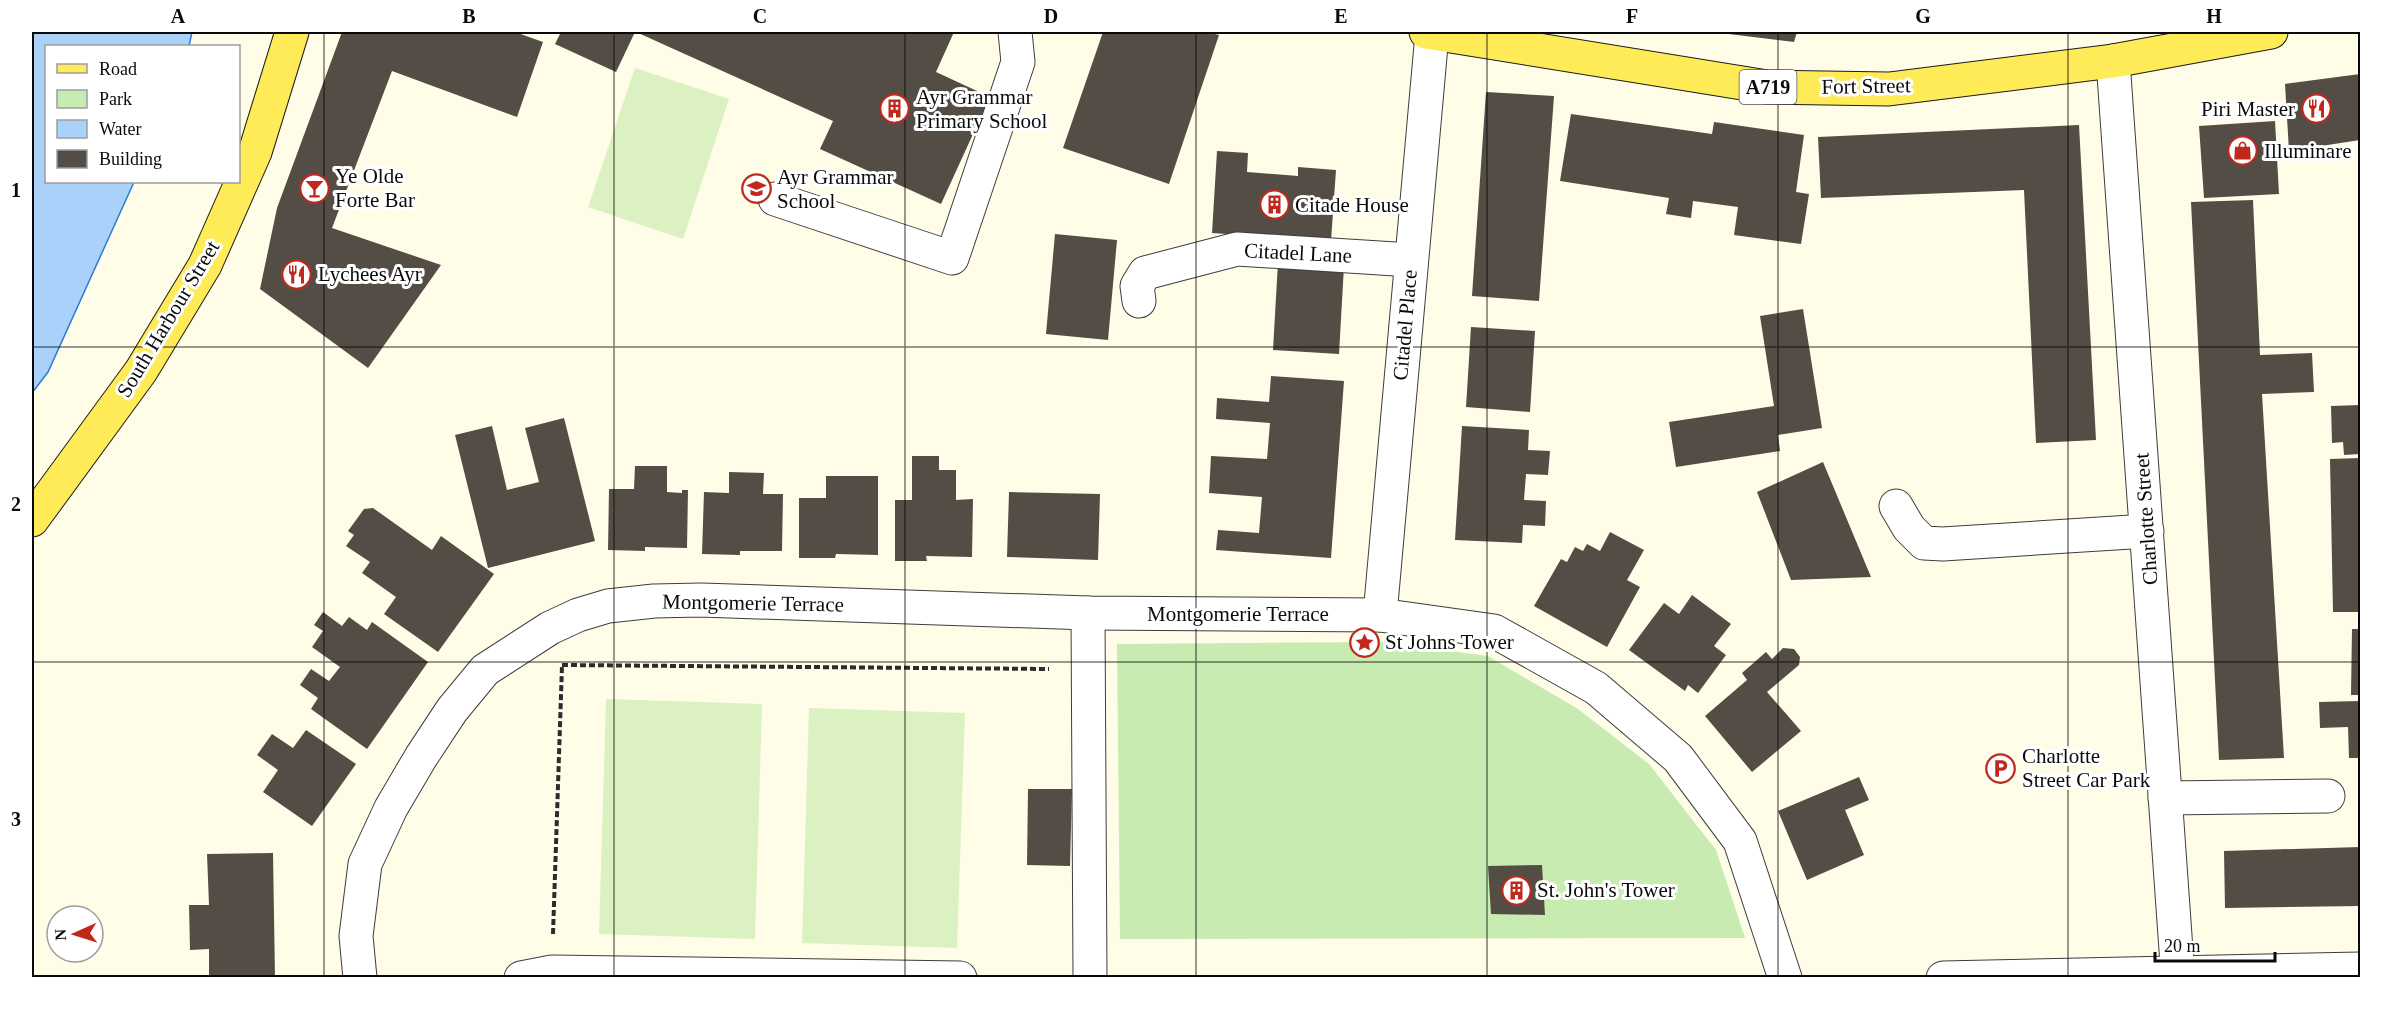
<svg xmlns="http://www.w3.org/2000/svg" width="2392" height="1009" viewBox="0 0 2392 1009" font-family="Georgia,serif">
<rect width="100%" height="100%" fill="#fffde7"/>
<!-- green -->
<path fill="#c7ebb0" d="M1379 642 1488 656 1578 709 1649 764 1716 850 1745 938 1120 939 1117 644Z"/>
<!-- pitch -->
<g fill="#dbf1c2">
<path d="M635 68 729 99 683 239 588 207Z"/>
<path d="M606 699 762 704 755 939 599 934Z"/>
<path d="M809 708 965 713 957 948 802 943Z"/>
</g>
<!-- water -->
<path fill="#a9d1fa" stroke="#2c7dd5" stroke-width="1.5" d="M32 32H192L189 46H46V182H134L48 372 32 393Z"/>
<!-- building -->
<g fill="#534d46">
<path d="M342 32H515L543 42 517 117 392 71 332 228 441 265 368 368 260 289 277 208Z"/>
<path d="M561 32H635L616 72 555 44Z"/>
<path d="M636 32H954L936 72 990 97 941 204 820 149 833 121Z"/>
<path d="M1103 32H1207L1219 35 1169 184 1063 148Z"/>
<path d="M1712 32H1797L1794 42Z"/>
<path d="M2360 74V140L2289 151 2285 84Z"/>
<path d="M1486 92 1554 96 1539 301 1472 296Z"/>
<path d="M1571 114 1712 134 1714 122 1804 135 1796 192 1809 194 1801 244 1734 235 1738 207 1693 201 1691 218 1666 214 1669 198 1560 181Z"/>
<path d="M2275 121 2279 194 2204 198 2199 126Z"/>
<path d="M2079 125 2096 440 2036 443 2024 190 1821 198 1818 137Z"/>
<path d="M1217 151 1248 153 1247 172 1298 176V167L1336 170 1331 241 1212 233Z"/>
<path d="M2253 200 2260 355 2312 353 2314 392 2262 394 2284 758 2219 760 2191 202Z"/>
<path d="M1055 234 1117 240 1108 340 1046 334Z"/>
<path d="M1278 262 1344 266 1339 354 1273 350Z"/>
<path d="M1803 309 1822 428 1778 435 1780 451 1676 467 1669 422 1774 406 1760 316Z"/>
<path d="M1471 327 1535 331 1530 412 1466 407Z"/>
<path d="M1271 376 1344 381 1331 558 1216 550 1218 530 1259 533 1262 497 1209 493 1211 456 1267 459 1270 423 1216 419 1217 398 1269 402Z"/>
<path d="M2360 405V454L2344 455 2343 442 2332 443 2331 406Z"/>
<path d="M564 418 595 541 488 568 455 435 492 426 507 490 539 482 525 428Z"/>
<path d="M1462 426 1529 430 1528 450 1550 451 1548 475 1526 474 1524 500 1546 501 1545 526 1523 525 1522 543 1455 540Z"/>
<path d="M912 456H939V470H956V500L973 499 972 557 926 556 927 561H895V500H912Z"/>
<path d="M2360 458V612H2333L2330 459Z"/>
<path d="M1823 462 1871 577 1791 580 1757 492Z"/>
<path d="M635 466H667V492L682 493V490H688L687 548 645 547V551L608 550 609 489H634Z"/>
<path d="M729 472 764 473 763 494H783L782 551H740V555L702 554 704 492 729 493Z"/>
<path d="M826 476H878V555L836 554 835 558H799V498H826Z"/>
<path d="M1009 492 1100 494 1098 560 1007 557Z"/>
<path d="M373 508 432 550 441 536 494 574 438 652 384 614 396 597 362 573 370 562 346 546 354 535 348 531 364 509Z"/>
<path d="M1610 532 1644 550 1627 580 1640 587 1607 647 1534 606 1561 559 1567 562 1575 547 1583 551 1587 544 1600 551Z"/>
<path d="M1692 595 1731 624 1714 646 1726 655 1698 693 1688 685 1685 691 1629 650 1664 603 1679 614Z"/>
<path d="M323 612 342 626 349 617 367 630 372 622 428 662 367 749 311 709 318 698 300 685 311 669 329 681 340 667 312 647 323 631 314 625Z"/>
<path d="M2352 629H2360V695H2351Z"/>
<path d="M1783 648 1794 649 1800 657 1799 665 1767 692 1801 731 1752 772 1705 716 1747 680 1742 673 1766 652 1772 659Z"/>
<path d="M2360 701V758H2349L2348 727 2320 728 2319 702Z"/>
<path d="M306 730 356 764 312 826 263 792 278 770 257 755 272 734 293 748Z"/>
<path d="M1859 777 1869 800 1845 810 1864 855 1807 880 1778 811Z"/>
<path d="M1028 789H1072L1070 866 1027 865Z"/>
<path d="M2360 847V906L2225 908 2224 851Z"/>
<path d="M273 853 275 978H209V949L190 950 189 905H209L207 854Z"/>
<path d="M1542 865 1545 915 1491 914 1488 866Z"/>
</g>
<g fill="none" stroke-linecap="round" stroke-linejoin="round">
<defs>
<g id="minor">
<path d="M2113 61 2178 978"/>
<path d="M775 199 952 258 1018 62 1015 32"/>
<path d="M1139 301 1137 286 1145 273 1237 249 1411 260"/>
<path d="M1896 506 1909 528 1924 543 1943 544 2147 531"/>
<path d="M1088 613 1090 978"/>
<path d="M1380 615 1432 34"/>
<path d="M2165 798 2328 796"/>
<path d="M360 978 356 936 365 864 391 808 421 757 452 710 485 670 550 628 578 615 608 606 654 601 701 600 1088 613 1380 615 1494 631 1596 688 1678 758 1740 841 1785 978"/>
<path d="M521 978 552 972 960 978"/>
<path d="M1943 978 2360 969"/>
</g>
<g id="major">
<path d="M1426 32 1767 87 1889 89 2113 61 2271 32"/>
<path d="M32 520 141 371 205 265 255 152 292 32"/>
</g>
</defs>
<!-- minor casing -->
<use href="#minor" stroke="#3d3d3d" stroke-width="35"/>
<!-- major casing -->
<use href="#major" stroke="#1b1b1b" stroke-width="35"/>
<!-- path -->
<g stroke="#2c2c2c" stroke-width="4" stroke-dasharray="6 3" stroke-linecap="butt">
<path d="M562 665 1049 669"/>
<path d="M553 934 562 666"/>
</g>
<!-- minor -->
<use href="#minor" stroke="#fff" stroke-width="33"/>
<!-- major -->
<use href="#major" stroke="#ffeb57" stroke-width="33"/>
</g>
<!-- grid -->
<path fill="none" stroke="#0a0a0a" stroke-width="1.5" stroke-opacity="0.55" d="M324 32V978M614 32V978M905 32V978M1196 32V978M1487 32V978M1778 32V978M2068 32V978M32 347H2360M32 662H2360"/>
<!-- icons -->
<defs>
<symbol id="building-ring" viewBox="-11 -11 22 22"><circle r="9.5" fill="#fff" stroke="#c1281c" stroke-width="1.5"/><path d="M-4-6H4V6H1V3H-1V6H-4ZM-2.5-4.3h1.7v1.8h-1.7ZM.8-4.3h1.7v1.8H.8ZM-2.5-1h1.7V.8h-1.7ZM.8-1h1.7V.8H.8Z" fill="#c1281c"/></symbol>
<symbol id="restaurant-ring" viewBox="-11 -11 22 22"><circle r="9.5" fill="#fff" stroke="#c1281c" stroke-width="1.5"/><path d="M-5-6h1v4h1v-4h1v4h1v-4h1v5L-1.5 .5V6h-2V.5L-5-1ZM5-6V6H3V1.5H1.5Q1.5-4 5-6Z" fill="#c1281c"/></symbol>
<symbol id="shop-ring" viewBox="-11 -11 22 22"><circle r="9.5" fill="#fff" stroke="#c1281c" stroke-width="1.5"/><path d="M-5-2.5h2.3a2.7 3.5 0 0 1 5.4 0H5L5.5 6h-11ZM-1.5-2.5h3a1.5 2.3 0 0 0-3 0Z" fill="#c1281c"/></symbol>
<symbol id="bar-ring" viewBox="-11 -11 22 22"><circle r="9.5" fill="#fff" stroke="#c1281c" stroke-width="1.5"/><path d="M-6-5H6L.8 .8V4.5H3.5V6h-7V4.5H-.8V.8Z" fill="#c1281c"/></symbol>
<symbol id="school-ring" viewBox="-11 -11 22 22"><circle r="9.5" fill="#fff" stroke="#c1281c" stroke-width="1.5"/><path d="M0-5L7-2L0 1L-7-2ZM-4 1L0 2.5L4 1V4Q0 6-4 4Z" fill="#c1281c"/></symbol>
<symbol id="sight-ring" viewBox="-11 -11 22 22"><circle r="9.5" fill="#fff" stroke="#c1281c" stroke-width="1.5"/><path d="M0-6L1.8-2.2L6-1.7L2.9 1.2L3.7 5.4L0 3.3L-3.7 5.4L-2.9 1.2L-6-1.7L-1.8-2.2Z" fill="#c1281c"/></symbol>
<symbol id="parking-ring" viewBox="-11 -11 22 22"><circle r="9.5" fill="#fff" stroke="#c1281c" stroke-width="1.5"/><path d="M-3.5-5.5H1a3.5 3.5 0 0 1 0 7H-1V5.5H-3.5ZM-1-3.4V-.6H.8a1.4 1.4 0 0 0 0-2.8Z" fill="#c1281c"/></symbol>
</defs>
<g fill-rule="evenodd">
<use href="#building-ring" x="878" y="92" width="33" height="33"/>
<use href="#restaurant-ring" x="2300" y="92" width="33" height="33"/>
<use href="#shop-ring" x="2226" y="134" width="33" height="33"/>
<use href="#bar-ring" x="298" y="172" width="33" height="33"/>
<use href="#school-ring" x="740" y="172" width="33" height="33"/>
<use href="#building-ring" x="1258" y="188" width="33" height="33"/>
<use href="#restaurant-ring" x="280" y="258" width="33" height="33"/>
<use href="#sight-ring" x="1348" y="626" width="33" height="33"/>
<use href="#parking-ring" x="1984" y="752" width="33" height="33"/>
<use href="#building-ring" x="1500" y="874" width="33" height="33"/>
</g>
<g text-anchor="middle" stroke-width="6" stroke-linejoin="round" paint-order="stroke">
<!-- shield labels -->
<rect fill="#fff" stroke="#545454" stroke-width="1.5" x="1739.5" y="70" width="57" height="34" rx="4.5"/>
<g font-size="20" font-weight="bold" fill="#0a0a0a">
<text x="1768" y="94">A719</text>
</g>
<!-- street labels -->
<g font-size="21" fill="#0a0a0a" stroke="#fff">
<text transform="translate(1866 86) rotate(-1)" y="7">Fort Street</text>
<text transform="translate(1298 253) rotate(3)" y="7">Citadel Lane</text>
<text transform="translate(168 319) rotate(-59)" y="7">South Harbour Street</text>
<text transform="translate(1405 325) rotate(-85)" y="7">Citadel Place</text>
<text transform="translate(2146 519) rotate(-94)" y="7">Charlotte Street</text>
<text transform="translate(753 603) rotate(1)" y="7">Montgomerie Terrace</text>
<text x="1238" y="621">Montgomerie Terrace</text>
</g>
<!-- poi labels -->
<g font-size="21" fill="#0a0a0a" stroke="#fff" text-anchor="start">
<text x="916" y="104">Ayr Grammar<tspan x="916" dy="24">Primary School</tspan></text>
<text x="2295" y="116" text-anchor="end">Piri Master</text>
<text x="2264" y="158">Illuminare</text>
<text x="335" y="183">Ye Olde<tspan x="335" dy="24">Forte Bar</tspan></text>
<text x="777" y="184">Ayr Grammar<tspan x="777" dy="24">School</tspan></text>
<text x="1295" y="212">Citade House</text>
<text x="318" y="281">Lychees Ayr</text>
<text x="1385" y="649">St Johns Tower</text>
<text x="2022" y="763">Charlotte<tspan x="2022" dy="24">Street Car Park</tspan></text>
<text x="1537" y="897">St. John's Tower</text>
</g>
</g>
<!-- border -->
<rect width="2392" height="1009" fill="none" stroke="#ffffff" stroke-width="66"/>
<!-- legend -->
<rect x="45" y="45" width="195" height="138" fill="#ffffff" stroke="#9d9d9d" stroke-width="1.5"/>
<rect x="57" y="64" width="30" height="9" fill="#ffeb57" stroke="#9d9d9d" stroke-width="1.5"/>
<text x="99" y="75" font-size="18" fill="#0a0a0a">Road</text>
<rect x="57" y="90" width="30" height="18" fill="#c7ebb0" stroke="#9d9d9d" stroke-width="1.5"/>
<text x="99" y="105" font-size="18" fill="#0a0a0a">Park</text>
<rect x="57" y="120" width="30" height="18" fill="#a9d1fa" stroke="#9d9d9d" stroke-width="1.5"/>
<text x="99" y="135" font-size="18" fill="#0a0a0a">Water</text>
<rect x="57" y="150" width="30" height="18" fill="#534d46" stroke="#9d9d9d" stroke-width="1.5"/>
<text x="99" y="165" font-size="18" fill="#0a0a0a">Building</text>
<!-- north arrow -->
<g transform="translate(75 934) rotate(267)"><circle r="28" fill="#ffffff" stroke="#9d9d9d" stroke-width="1.5"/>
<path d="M0-4.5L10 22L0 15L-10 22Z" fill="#c1281c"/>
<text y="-9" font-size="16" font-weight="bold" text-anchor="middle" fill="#0a0a0a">N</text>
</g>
<!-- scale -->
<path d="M2155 952v9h120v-9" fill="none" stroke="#0a0a0a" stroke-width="3"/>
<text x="2164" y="952" font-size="18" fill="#0a0a0a" stroke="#ffffff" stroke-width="4.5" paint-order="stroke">20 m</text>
<rect x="33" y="33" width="2326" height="943" fill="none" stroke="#0a0a0a" stroke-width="2"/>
<g font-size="20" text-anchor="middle" font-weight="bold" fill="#0a0a0a">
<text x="178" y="23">A</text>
<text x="469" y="23">B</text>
<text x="760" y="23">C</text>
<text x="1051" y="23">D</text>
<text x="1341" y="23">E</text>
<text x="1632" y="23">F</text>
<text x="1923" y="23">G</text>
<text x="2214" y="23">H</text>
<text x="16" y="197">1</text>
<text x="16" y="511">2</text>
<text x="16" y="826">3</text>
</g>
</svg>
